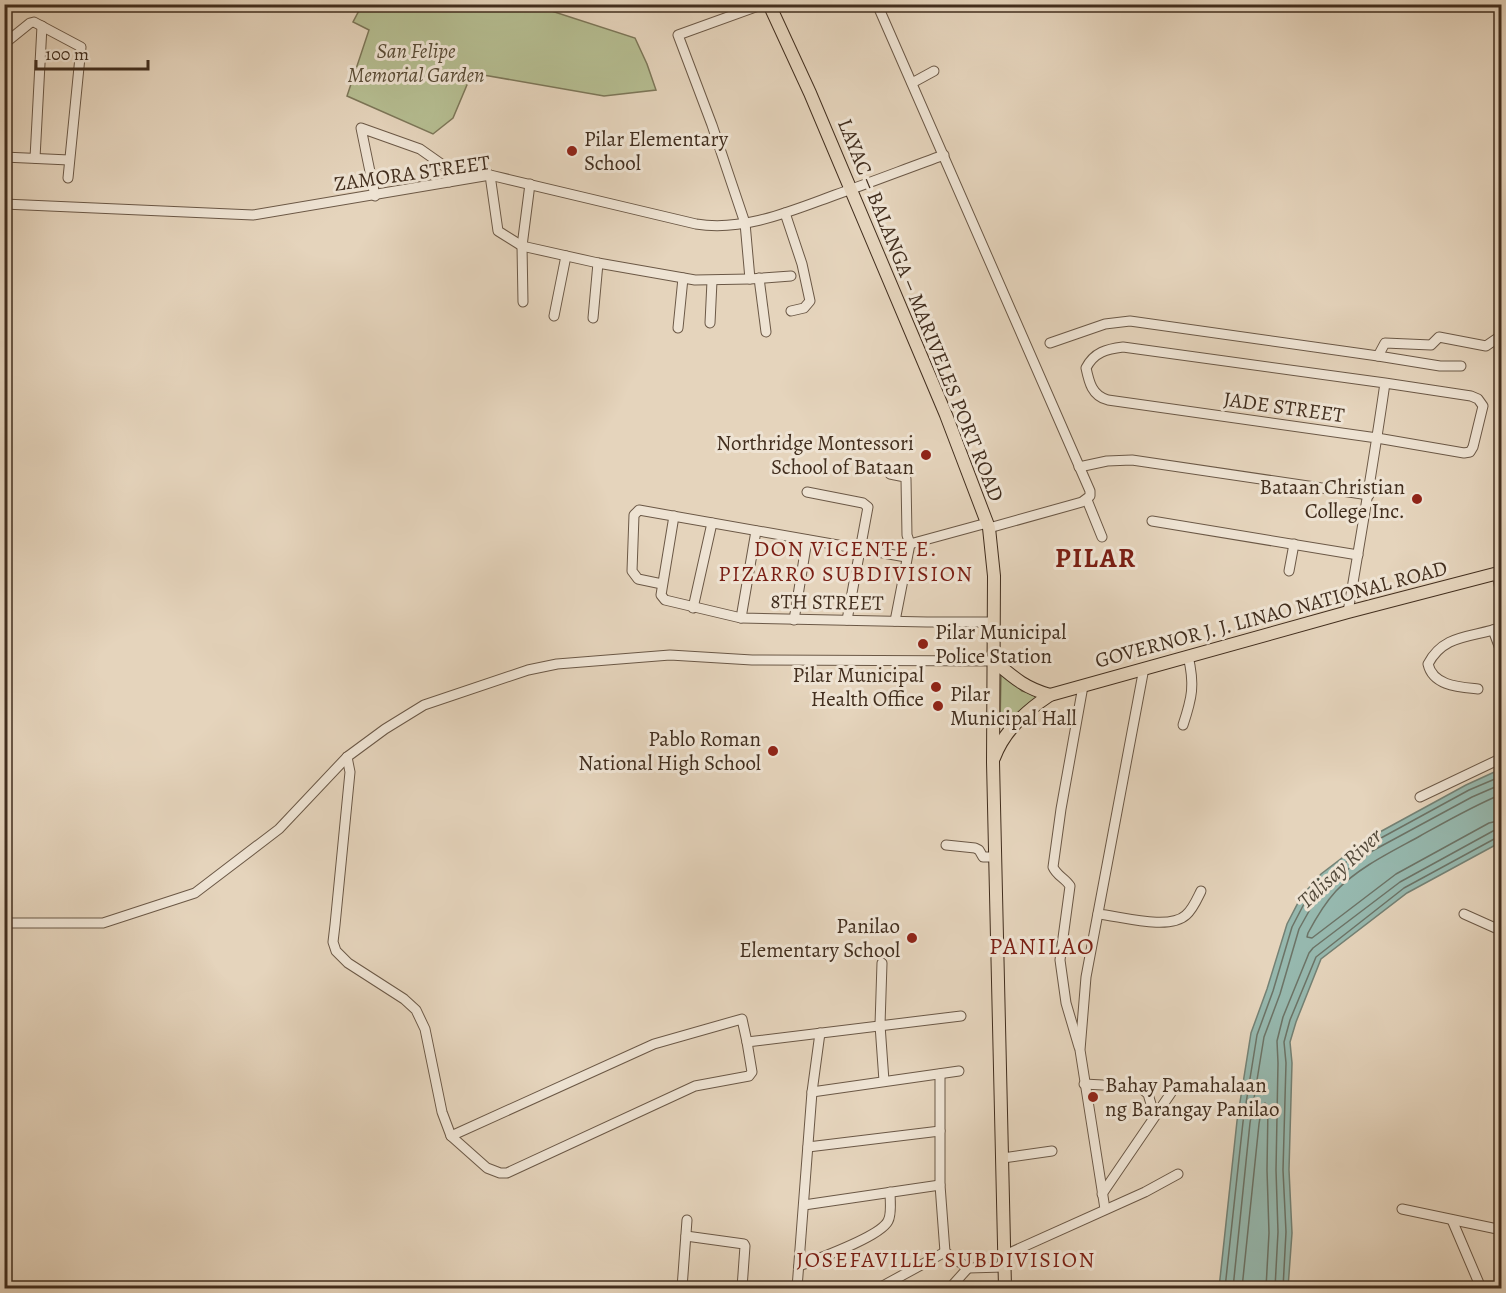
<svg xmlns="http://www.w3.org/2000/svg" width="1506" height="1293" viewBox="0 0 1506 1293" font-family="Alegreya,serif">
<rect width="100%" height="100%" fill="#e5d4bc"/>
<filter id="stains"><feTurbulence type="fractalNoise" baseFrequency=".00333" numOctaves="4"/><feColorMatrix values="0 0 0 0 .2 0 0 0 0 .09 0 0 0 0 .02 0 0 0 .5 -.17"/></filter>
<radialGradient id="worn" r=".72"><stop offset=".6" stop-color="#630" stop-opacity="0"/><stop offset="1" stop-color="#630" stop-opacity=".3"/></radialGradient>
<!-- green -->
<g fill="#b5bd91" stroke="#7c7658" stroke-width="1.5">
<path d="M362 5H533L635 38 647 64 656 90 604 96 472 73 453 118 433 134 347 96 369 30 353 22Z"/>
<path d="M1001 672 1022 691 1043 696 1006 728 1000 726Z"/>
</g>
<!-- water -->
<path fill="#96b8ae" stroke="#748174" stroke-width="1.5" d="M1501 769V842L1407 893 1321 959 1296 1022 1290 1042 1292 1063 1289 1170 1292 1233 1288 1288H1219L1237 1121 1251 1033 1267 989 1287 924 1301 897 1321 874 1367 839 1466 785Z"/>
<g fill="none" stroke-linecap="round" stroke-linejoin="round">
<!-- shore -->
<g stroke="#6c7366" stroke-width="1.5">
<path d="M1502 794C1473 806 1447 821 1420 836 1391 852 1359 867 1336 891 1324 904 1316 918 1308 933L1307 937 1312 938 1396 874 1489 823 1502 820"/>
<path d="M1225 1288 1243 1122 1257 1035 1273 991 1292 927 1306 900 1325 878 1370 844 1469 790 1502 776"/>
<path d="M1233 1288 1250 1123 1264 1037 1280 994 1299 929 1313 904 1330 884 1352 866 1374 850 1472 797 1502 784"/>
<path d="M1242 1288 1259 1124 1262 1105 1265 1103 1268 1106 1267 1170 1269 1233 1266 1288"/>
<path d="M1275 1288 1278 1232 1276 1170 1278 1063 1277 1041 1283 1017 1309 953 1313 948 1400 882 1493 831 1502 829"/>
<path d="M1283 1288 1286 1232 1283 1170 1286 1063 1284 1042 1290 1020 1316 957 1404 888 1496 838 1502 837"/>
</g>
<defs>
<g id="minor">
<path d="M764 4 678 35 712 125 745 223 750 279 791 276"/>
<path d="M877 4 1090 491V496L1082 502 989 528"/>
<path d="M4 44 30 23 34 22 81 47 68 178"/>
<path d="M912 83 934 71"/>
<path d="M4 157 69 160"/>
<path d="M35 158 42 26"/>
<path d="M490 175 498 231 522 246 598 263 695 280 750 279"/>
<path d="M375 196 361 128 420 149 447 168 449 182"/>
<path d="M4 204 253 215 490 175 696 224C743 232 791 211 835 195 872 182 908 168 944 155"/>
<path d="M785 213 802 264 810 301 804 308 791 311"/>
<path d="M759 278 766 332"/>
<path d="M523 302 522 246 530 184"/>
<path d="M554 316 566 256"/>
<path d="M593 318 598 263"/>
<path d="M710 323 712 281"/>
<path d="M678 328 683 278"/>
<path d="M1050 343 1105 324 1130 321 1378 356 1385 343 1431 345 1439 337 1486 346 1502 335"/>
<path d="M1378 356 1440 366H1461"/>
<path d="M1079 467 1107 461 1132 460 1369 495"/>
<path d="M890 474 905 477 906 479 907 535 910 544 895 621"/>
<path d="M807 492 863 503 868 507 847 620"/>
<path d="M1087 500 1102 537"/>
<path d="M674 516 661 595 665 600 741 618 927 622H994"/>
<path d="M1152 521 1358 555"/>
<path d="M910 544 987 523"/>
<path d="M1289 571 1294 544"/>
<path d="M1497 573 1502 601"/>
<path d="M662 584 638 579 632 571 634 515 639 510 906 557"/>
<path d="M693 608 712 523"/>
<path d="M1348 612C1361 536 1374 460 1385 383L1123 347C1107 349 1094 352 1086 368 1089 382 1092 396 1108 400L1377 438 1464 453 1470 452 1473 447 1483 406 1478 399 1471 396 1385 383"/>
<path d="M741 618 756 531"/>
<path d="M794 620 807 540"/>
<path d="M1493 630 1502 654"/>
<path d="M1478 689C1459 687 1433 686 1428 664 1444 633 1473 638 1502 627"/>
<path d="M1183 725C1192 698 1195 685 1188 656"/>
<path d="M347 757 350 772 335 925 333 942 336 951 348 963 404 999 416 1010 425 1029 442 1112 451 1136 487 1168 500 1173H507L695 1086 749 1076 752 1072 747 1042 961 1016"/>
<path d="M1420 797 1502 758"/>
<path d="M946 845 975 848 979 850 983 857H995"/>
<path d="M1098 914C1120 916 1169 931 1186 915 1193 909 1197 899 1201 891"/>
<path d="M1464 914 1502 931"/>
<path d="M4 923H103L195 893 279 829 347 757 385 729 424 705 528 670 557 664 670 655 752 660 994 661"/>
<path d="M882 963 880 1025 884 1081"/>
<path d="M1079 1047 1066 1003 1060 960 1070 886C1065 878 1057 876 1053 867L1061 809 1083 686"/>
<path d="M940 1074V1185L945 1252"/>
<path d="M1084 1084 1140 1087 1148 1094 1154 1114"/>
<path d="M812 1092 959 1071"/>
<path d="M451 1136 654 1044 742 1019 747 1042"/>
<path d="M808 1147 940 1131"/>
<path d="M1003 1158 1052 1151"/>
<path d="M1102 1194 1173 1090"/>
<path d="M804 1205 940 1185"/>
<path d="M1105 1209 1080 1050 1086 977 1144 668"/>
<path d="M1402 1209 1502 1230"/>
<path d="M1452 1220 1481 1288"/>
<path d="M686 1236 744 1244 745 1246 742 1288"/>
<path d="M1005 1255 1145 1192 1178 1174"/>
<path d="M799 1266C817 1259 880 1237 888 1221 892 1214 890 1200 890 1192"/>
<path d="M682 1288 687 1220"/>
<path d="M797 1288 812 1092 820 1033"/>
<path d="M879 1288 945 1252 968 1268 1004 1267"/>
<path d="M950 1288 968 1268"/>
</g>
<g id="major">
<path d="M769 4 810 93 946 415 989 528 994 576 993 762 1005 1288"/>
<path d="M994 661C1014 678 1025 688 1050 695"/>
<path d="M994 758C1004 731 1027 710 1050 695L1348 612 1502 572"/>
</g>
</defs>
<!-- minor casing -->
<use href="#minor" stroke="#6b5846" stroke-width="11"/>
<!-- major casing -->
<use href="#major" stroke="#422e1e" stroke-width="14"/>
<!-- minor -->
<use href="#minor" stroke="#eee3d3" stroke-width="9"/>
<!-- major -->
<use href="#major" stroke="#e5d4bc" stroke-width="12"/>
</g>
<!-- markers -->
<g fill="#8f2418" stroke="#eee3d3" stroke-width="2">
<circle cx="572" cy="151" r="6"/>
<circle cx="926" cy="455" r="6"/>
<circle cx="1417" cy="499" r="6"/>
<circle cx="923" cy="644" r="6"/>
<circle cx="936" cy="687" r="6"/>
<circle cx="938" cy="706" r="6"/>
<circle cx="773" cy="751" r="6"/>
<circle cx="912" cy="938" r="6"/>
<circle cx="1093" cy="1097" r="6"/>
</g>
<g text-anchor="middle" stroke-width="6" stroke-linejoin="round" paint-order="stroke">
<!-- park labels -->
<g font-size="21" font-style="italic" fill="#594b35" stroke="#eee3d3">
<text x="416" y="58">San Felipe<tspan x="416" dy="24">Memorial Garden</tspan></text>
</g>
<!-- poi labels -->
<g font-size="21" fill="#422e1e" stroke="#eee3d3" text-anchor="end">
<text x="584" y="146" text-anchor="start">Pilar Elementary<tspan x="584" dy="24">School</tspan></text>
<text x="914" y="450">Northridge Montessori<tspan x="914" dy="24">School of Bataan</tspan></text>
<text x="1405" y="494">Bataan Christian<tspan x="1405" dy="24">College Inc.</tspan></text>
<text x="935" y="639" text-anchor="start">Pilar Municipal<tspan x="935" dy="24">Police Station</tspan></text>
<text x="924" y="682">Pilar Municipal<tspan x="924" dy="24">Health Office</tspan></text>
<text x="950" y="701" text-anchor="start">Pilar<tspan x="950" dy="24">Municipal Hall</tspan></text>
<text x="761" y="746">Pablo Roman<tspan x="761" dy="24">National High School</tspan></text>
<text x="900" y="933">Panilao<tspan x="900" dy="24">Elementary School</tspan></text>
<text x="1105" y="1092" text-anchor="start">Bahay Pamahalaan<tspan x="1105" dy="24">ng Barangay Panilao</tspan></text>
</g>
<!-- street labels -->
<g font-size="21" fill="#422e1e" stroke="#eee3d3">
<text transform="translate(412 173) rotate(-8)" y="7">ZAMORA STREET</text>
<text transform="translate(921 310) rotate(68)" y="7">LAYAC – BALANGA – MARIVELES PORT ROAD</text>
<text transform="translate(1284 407) rotate(8)" y="7">JADE STREET</text>
<text transform="translate(827 602) rotate(1)" y="7">8TH STREET</text>
<text transform="translate(1271 614) rotate(-15)" y="7">GOVERNOR J. J. LINAO NATIONAL ROAD</text>
</g>
<!-- neighbourhood labels -->
<g font-size="22" letter-spacing="1.5" fill="#7a1f14" stroke="#eee3d3">
<text x="846" y="556">DON VICENTE E.<tspan x="846" dy="25">PIZARRO SUBDIVISION</tspan></text>
<text x="946" y="1267">JOSEFAVILLE SUBDIVISION</text>
</g>
<!-- water labels -->
<g font-size="22" font-style="italic" fill="#534a3b" stroke="#eee3d3">
<text transform="translate(1339 868) rotate(-43)" y="8">Talisay River</text>
</g>
<!-- quarter labels -->
<g font-size="24" letter-spacing="1.5" fill="#7a1f14" stroke="#eee3d3">
<text x="1042" y="954">PANILAO</text>
</g>
<!-- district labels -->
<g font-size="27" font-weight="bold" letter-spacing="1.5" fill="#7a1f14" stroke="#eee3d3">
<text x="1096" y="567">PILAR</text>
</g>
</g>
<!-- margin -->
<rect width="1506" height="1293" fill="none" stroke="#e5d4bc" stroke-width="24"/>
<rect x="6" y="6" width="1494" height="1281" fill="none" stroke="#422e1e" stroke-width="3"/>
<rect x="12" y="12" width="1482" height="1269" fill="none" stroke="#422e1e" stroke-width="1.5"/>
<!-- scale -->
<path d="M36 60v9h112v-9" fill="none" stroke="#422e1e" stroke-width="3"/>
<text x="45" y="60" font-size="18" fill="#422e1e" stroke="#eee3d3" stroke-width="4.5" paint-order="stroke">100 m</text>
<rect width="100%" height="100%" filter="url(#stains)"/>
<rect width="100%" height="100%" fill="url(#worn)"/>
</svg>
